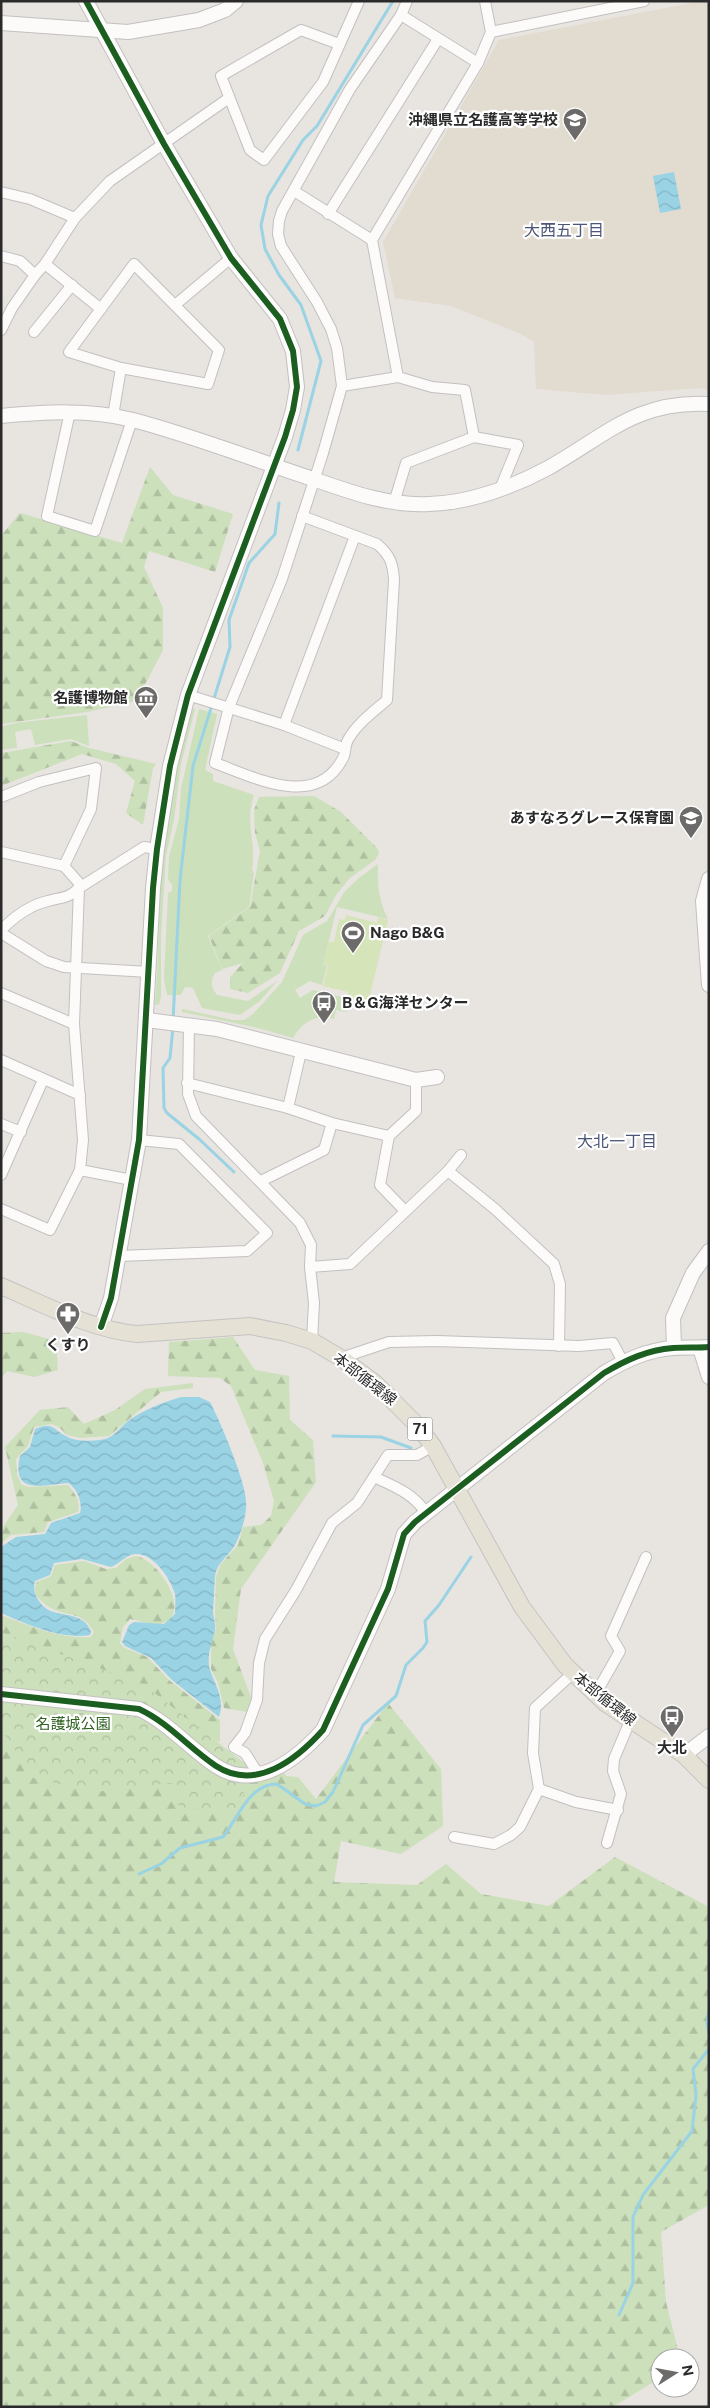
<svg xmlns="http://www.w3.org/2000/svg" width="710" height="2408" viewBox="0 0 710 2408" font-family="'Public Sans','Noto Sans JP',sans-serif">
<defs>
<pattern id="forest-firs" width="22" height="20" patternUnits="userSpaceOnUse" patternTransform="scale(1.25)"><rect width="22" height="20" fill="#cce0bb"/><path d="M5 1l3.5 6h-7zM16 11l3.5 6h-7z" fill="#afc0a1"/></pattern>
<pattern id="park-crowns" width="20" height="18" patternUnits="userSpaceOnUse" patternTransform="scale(1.25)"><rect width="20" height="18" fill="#cce0bb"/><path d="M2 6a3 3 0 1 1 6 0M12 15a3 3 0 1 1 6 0" fill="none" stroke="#afc0a1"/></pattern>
<pattern id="water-waves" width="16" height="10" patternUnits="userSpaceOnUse" patternTransform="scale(1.25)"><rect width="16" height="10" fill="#99d3e4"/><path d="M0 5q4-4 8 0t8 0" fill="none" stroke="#84b5c4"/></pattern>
</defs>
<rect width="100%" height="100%" fill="#e8e4e0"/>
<!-- education -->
<path fill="#e2dbcf" d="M702 1H709V390L700 388 605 395 536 389 534 342 519 333 451 306 395 298 383 242 499 40Z"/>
<!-- grass -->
<g fill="#cce0bb">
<path d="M193 708 195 709 181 764 174 820 166 856 161 936V997L159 1004 155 1005C159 958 158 911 162 864 166 811 176 759 193 708Z"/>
<path d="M199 709 217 714 205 770 213 774V781L254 795C244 827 257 840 252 869L254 873 249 907 208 936 222 970 215 973C210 982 211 987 217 995L248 1001 277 981 260 1001 240 1015 202 1008 193 988 185 987 181 995H167L164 978 168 893 172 891V885L168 879 169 857 179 819 181 789Z"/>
<path d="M87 715 89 746 71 739 35 745 31 729 15 732 17 748 1 750V727L15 723Z"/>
<path d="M378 864C377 884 379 902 388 919L337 907 323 965 327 966 322 985 310 981 295 990 300 998 313 990 350 999 347 1012 336 1010 334 1019C314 1014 303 1022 293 1038L258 1028 182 1012V1009L233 1020H244L253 1014 282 982 303 935 327 921 345 891 359 878Z"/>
</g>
<!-- forest -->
<g fill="url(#forest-firs)">
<path d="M150 467 173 495 233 514 215 572 149 551 144 567 163 608V650L147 681 132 702 87 712 1 724V536L20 513 122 543Z"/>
<path d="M71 741 89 748 156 764 153 768 143 825 126 813 135 781 116 764 82 754 1 786V753Z"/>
<path d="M314 796 341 812 377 848 379 853 375 860 350 878 336 895 325 916 299 931 280 973 248 993 230 989V977L243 963 222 969 209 936 250 907 260 851 255 833 254 810 259 797Z"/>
<path d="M23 1332 56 1341 58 1370 34 1377 7 1371 1 1378V1333Z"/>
<path d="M233 1337 255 1370 289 1376 290 1420 313 1440 316 1482 241 1589 233 1649 252 1700 248 1712 224 1708 218 1683 211 1669V1644L216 1629 215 1613 216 1577 220 1565 238 1545 243 1527 261 1525 271 1516 274 1501 263 1463 231 1386 220 1378 168 1376 169 1342Z"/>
<path d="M193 1383V1388L161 1392 109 1436 81 1438 67 1435 59 1427 51 1424 34 1427 28 1446 16 1459 17 1475 22 1485 29 1487 68 1485C75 1493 81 1502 78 1512L48 1522 44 1532 11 1535 1 1543V1530L18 1505 5 1447 40 1410 68 1407 84 1424 115 1410 145 1389Z"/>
<path d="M136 1556C162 1561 195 1620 158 1624 149 1625 138 1620 130 1619L123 1627 120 1643 123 1647 147 1657 169 1680 220 1720V1742L1 1684V1615C30 1626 60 1639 91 1637L94 1632C81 1610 70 1618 51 1608 45 1605 41 1600 36 1596L35 1588 37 1582 51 1576 55 1565 84 1561 106 1569 116 1568 126 1559Z"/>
<path d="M1 1699 206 1769 283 1771 286 1776 298 1777 316 1799 388 1703 441 1769 443 1826 401 1854 341 1841 334 1882 417 1885 446 1864 481 1894 549 1906 615 1857 709 1907V2205L661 2232 666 2302 680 2358H660V2378L616 2405V2407H1Z"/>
</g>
<!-- park -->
<path fill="url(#park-crowns)" d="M1 1632 143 1684 247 1765 241 1811 180 1808 171 1783 94 1792 33 1778 6 1736 1 1735Z"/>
<!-- pitch -->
<path fill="#d6e4b9" d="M346 915 377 923 378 917 388 920 386 929 376 927 373 939 383 941 368 1003 347 997 348 992 323 986 328 966 323 964 329 942H334L339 919 345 920Z"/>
<!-- water -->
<g fill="url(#water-waves)">
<path d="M674 172 681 209 660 213 653 176Z"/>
<path d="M181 1397H199L210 1402C220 1421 246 1482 246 1502 247 1515 241 1534 235 1545 229 1556 216 1563 215 1577 214 1588 214 1600 213 1611 213 1617 216 1624 215 1630 212 1643 206 1657 210 1670 216 1687 225 1699 219 1717L172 1680 151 1658 125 1646 122 1642 129 1625 134 1622 164 1624 175 1614C175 1608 176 1601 175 1594 171 1579 153 1552 135 1554 125 1555 120 1564 111 1567L82 1559 54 1563 50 1575 35 1581C31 1594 42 1609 54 1612 67 1616 86 1615 91 1632L90 1635C62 1640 26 1624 1 1613V1547L16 1537 45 1534 51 1523 80 1513C83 1503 77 1488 68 1483 42 1485 11 1496 20 1456L30 1447 35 1429C53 1421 52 1429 66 1436 75 1442 97 1442 108 1438 115 1435 122 1426 128 1421 145 1409 162 1403 181 1397Z"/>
</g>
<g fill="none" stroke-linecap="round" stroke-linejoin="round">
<!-- stream -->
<g stroke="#99d3e4" stroke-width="3">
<path d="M298 450 321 361 301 305 279 275 265 249 261 225 268 196 303 140 317 126 393 1"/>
<path d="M173 1021 180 880 193 766 230 647 229 620 249 563 275 534 279 503"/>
<path d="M173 1027 170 1058 163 1068 164 1108 167 1113 199 1139 234 1172"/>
<path d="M333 1436 381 1437 411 1448"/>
<path d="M139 1874 161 1864 180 1848 223 1837C238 1818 249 1784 277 1784L305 1804 316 1806 325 1802 333 1792 363 1725 396 1696 406 1665 423 1648 427 1642 425 1621 439 1605 471 1557"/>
<path d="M709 2010 707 2023 709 2034"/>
<path d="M619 2315 633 2283V2217L643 2195 692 2131 696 2095 693 2069 709 2049"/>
</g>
<defs>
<g id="minor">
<path d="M401 15 407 1"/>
<path d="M491 32 644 1"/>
<path d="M339 44 301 30 221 76 250 150 264 160 323 82 359 1"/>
<path d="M294 191 372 240"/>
<path d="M1 192 30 199 75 218"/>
<path d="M328 214 438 39"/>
<path d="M1 256 20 261 35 275"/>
<path d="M45 264 101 309"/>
<path d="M134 264 219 350 208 384 121 368 69 352Z"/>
<path d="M175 305 231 258"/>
<path d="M1 330 12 308 35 275 45 264 75 218 110 181 229 98"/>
<path d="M34 332 72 285"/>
<path d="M398 377 372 240 478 63 491 32 485 1"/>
<path d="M342 386 398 377 432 387 465 390 474 437"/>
<path d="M70 412 47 516 95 531 132 420"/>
<path d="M113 416 121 368"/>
<path d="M394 503 406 463 474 437 518 445 500 489"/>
<path d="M302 516 377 544C390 555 393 563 394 580L387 700C374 711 358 723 349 738 345 743 346 750 344 756 318 811 256 778 215 763L229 707 282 579 323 453 342 386 337 348 331 329 317 302 281 246 278 234 279 221 282 211 350 89 401 15 478 63"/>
<path d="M188 695 284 725 345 749"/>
<path d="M284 725 355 536"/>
<path d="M1 797 39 782 96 768 91 809 64 866 79 883V888L74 1024 83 1140 80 1170 50 1230 1 1209"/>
<path d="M1 852 64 866"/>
<path d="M1 930C14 917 30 905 48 901 62 897 68 899 79 888L144 847 157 849"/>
<path d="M1 933 46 961 64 967 149 972"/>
<path d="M1 993 74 1024"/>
<path d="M189 1024 188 1094 196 1116 300 1223 311 1245 310 1267 314 1303 312 1341"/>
<path d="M1 1060 80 1095"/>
<path d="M187 1083 288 1108 332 1123 389 1136"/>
<path d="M288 1108 301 1052"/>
<path d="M1 1124 21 1132"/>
<path d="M80 1170 132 1180"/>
<path d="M448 1171 495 1209 554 1264 560 1284 559 1346"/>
<path d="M1 1175 43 1080"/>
<path d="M261 1181 324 1150 332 1123"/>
<path d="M405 1211 380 1185 389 1136 416 1111V1080"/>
<path d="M119 1256 247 1251 267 1233 179 1144 139 1140"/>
<path d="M310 1267 350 1264 448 1171 461 1155"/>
<path d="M341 1358 389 1342 437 1341 579 1346 613 1343 623 1362"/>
<path d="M374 1477C394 1486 414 1494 426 1513"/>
<path d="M595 1695 620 1651 611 1636 646 1557"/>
<path d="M259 1775 245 1753 234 1747 245 1733 257 1700 259 1663 265 1639 296 1590 332 1523 357 1503 388 1455H417L433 1446"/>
<path d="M539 1789 576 1802 618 1810"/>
<path d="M454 1837 494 1844 511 1835 520 1827 539 1789 533 1753 535 1708 572 1674"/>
<path d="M607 1843 621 1794 613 1771 614 1759 630 1721"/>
</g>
<g id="tertiary">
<path d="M86 1 164 144 231 258 280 319 293 351 297 387 293 410 285 437 188 695 170 766 157 849 153 888 139 1140 111 1298 101 1327"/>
<path d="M1 23 128 32 199 20 225 10 236 1"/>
<path d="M1 416C45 412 89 409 133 420 194 436 255 460 316 480 353 493 390 506 429 504 469 503 513 487 548 468 605 436 637 400 709 404"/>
<path d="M709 879 703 901 709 985"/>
<path d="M147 1020 217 1029 416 1080 437 1077"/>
<path d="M674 1348 673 1318 693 1273 709 1251"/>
<path d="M700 1348 709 1377"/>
<path d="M1 1694 139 1709C169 1723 189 1748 216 1766 256 1792 297 1759 323 1730L388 1589 404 1534 415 1522 604 1373C626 1360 647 1350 673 1348 685 1347 697 1348 709 1347"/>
<path d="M684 1755 709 1736"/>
</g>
<path id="primary" d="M1 1286C43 1304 92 1330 137 1334L250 1326 286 1333 312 1341 341 1358 375 1383 418 1426 433 1446 522 1607 565 1665 605 1703 684 1755 709 1780"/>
</defs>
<!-- minor casing -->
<use href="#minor" stroke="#c2c0c1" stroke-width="12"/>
<!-- tertiary casing -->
<use href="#tertiary" stroke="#c2c0c1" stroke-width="16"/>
<!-- primary casing -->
<use href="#primary" stroke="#c4c3c1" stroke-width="18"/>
<!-- minor -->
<use href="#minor" stroke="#fcfbfa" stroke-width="10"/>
<!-- tertiary -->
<use href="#tertiary" stroke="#fcfbfa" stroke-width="14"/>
<!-- primary -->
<use href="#primary" stroke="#e5e1d5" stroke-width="16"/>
<defs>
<g id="cycleway">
<path d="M86 1 164 144 231 258 280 319 293 351 297 387 293 410 285 437 188 695 170 766 157 849 153 888 139 1140 111 1298 101 1327"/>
<path d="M1 1694 139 1709C169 1723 189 1748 216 1766 256 1792 297 1759 323 1730L388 1589 404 1534 415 1522 604 1373C626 1360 647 1350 673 1348 685 1347 697 1348 709 1347"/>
</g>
</defs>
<!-- cycleway casing -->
<use href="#cycleway" stroke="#fff" stroke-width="9"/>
<!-- cycleway -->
<use href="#cycleway" stroke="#1b5e20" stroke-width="6"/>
</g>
<!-- icons -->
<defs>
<symbol id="school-pin" viewBox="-11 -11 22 30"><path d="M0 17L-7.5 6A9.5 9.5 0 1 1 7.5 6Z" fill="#6c6b6a" stroke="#fff"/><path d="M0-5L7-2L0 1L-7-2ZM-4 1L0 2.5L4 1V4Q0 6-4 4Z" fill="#fff"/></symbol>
<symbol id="museum-pin" viewBox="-11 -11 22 30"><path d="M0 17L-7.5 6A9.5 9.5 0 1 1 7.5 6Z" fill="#6c6b6a" stroke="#fff"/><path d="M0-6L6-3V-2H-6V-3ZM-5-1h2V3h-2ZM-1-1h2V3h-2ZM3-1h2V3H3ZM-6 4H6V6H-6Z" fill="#fff"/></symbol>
<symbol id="stadium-pin" viewBox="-11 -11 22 30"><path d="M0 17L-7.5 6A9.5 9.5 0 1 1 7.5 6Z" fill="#6c6b6a" stroke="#fff"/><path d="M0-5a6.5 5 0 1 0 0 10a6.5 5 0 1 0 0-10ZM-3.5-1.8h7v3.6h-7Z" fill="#fff"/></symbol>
<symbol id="bus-pin" viewBox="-11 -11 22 30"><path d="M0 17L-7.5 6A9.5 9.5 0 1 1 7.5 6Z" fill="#6c6b6a" stroke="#fff"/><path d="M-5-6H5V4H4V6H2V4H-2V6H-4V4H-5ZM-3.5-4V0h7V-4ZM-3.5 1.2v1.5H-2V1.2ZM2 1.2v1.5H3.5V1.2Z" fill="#fff"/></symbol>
<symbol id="pharmacy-pin" viewBox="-11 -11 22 30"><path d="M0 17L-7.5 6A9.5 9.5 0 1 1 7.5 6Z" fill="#6c6b6a" stroke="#fff"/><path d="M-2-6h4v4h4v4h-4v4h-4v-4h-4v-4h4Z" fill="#fff"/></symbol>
</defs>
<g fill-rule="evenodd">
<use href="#school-pin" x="561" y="106" width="28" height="38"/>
<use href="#museum-pin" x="132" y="684" width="28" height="38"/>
<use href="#school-pin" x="677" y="804" width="28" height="38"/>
<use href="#stadium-pin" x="339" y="919" width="28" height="38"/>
<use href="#bus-pin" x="310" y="989" width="28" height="38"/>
<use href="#pharmacy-pin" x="54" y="1300" width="28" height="38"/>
<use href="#bus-pin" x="658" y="1703" width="28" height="38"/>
</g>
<g text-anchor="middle" stroke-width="4.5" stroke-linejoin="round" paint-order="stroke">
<!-- shield labels -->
<rect fill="#fff" stroke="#6a6a6a" stroke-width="1" x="407.5" y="1417.5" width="25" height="23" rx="4"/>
<g font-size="14" font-weight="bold" fill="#2a2a2a">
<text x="420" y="1434">71</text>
</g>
<!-- poi labels -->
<g font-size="15" font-weight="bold" fill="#2a2a2a" stroke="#fff" text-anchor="end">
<text x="558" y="125">沖縄県立名護高等学校</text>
<text x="128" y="703">名護博物館</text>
<text x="674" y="823">あすなろグレース保育園</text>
<text x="370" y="938" text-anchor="start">Nago B&amp;G</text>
<text x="342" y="1008" text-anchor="start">B＆G海洋センター</text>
<text x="68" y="1350" text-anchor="middle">くすり</text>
<text x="672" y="1753" text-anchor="middle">大北</text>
</g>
<!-- street labels -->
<g font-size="15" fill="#2a2a2a" stroke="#fff">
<text transform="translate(365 1379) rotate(38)" y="5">本部循環線</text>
<text transform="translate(605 1699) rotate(39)" y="5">本部循環線</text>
</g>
<!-- park labels -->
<g font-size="15" fill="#2f611f" stroke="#fff">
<text x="73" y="1729">名護城公園</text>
</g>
<!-- neighbourhood labels -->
<g font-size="16" fill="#4d5677" stroke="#fff">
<text x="564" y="236">大西五丁目</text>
<text x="617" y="1147">大北一丁目</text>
</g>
</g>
<!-- border -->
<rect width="710" height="2408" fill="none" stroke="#2a2a2a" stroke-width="5"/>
<!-- north arrow -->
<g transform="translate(675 2373) rotate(79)"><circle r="24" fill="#ffffff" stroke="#aaaaaa"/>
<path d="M0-4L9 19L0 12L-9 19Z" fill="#6c6b6a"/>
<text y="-8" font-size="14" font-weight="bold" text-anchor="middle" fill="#2a2a2a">N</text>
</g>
</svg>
